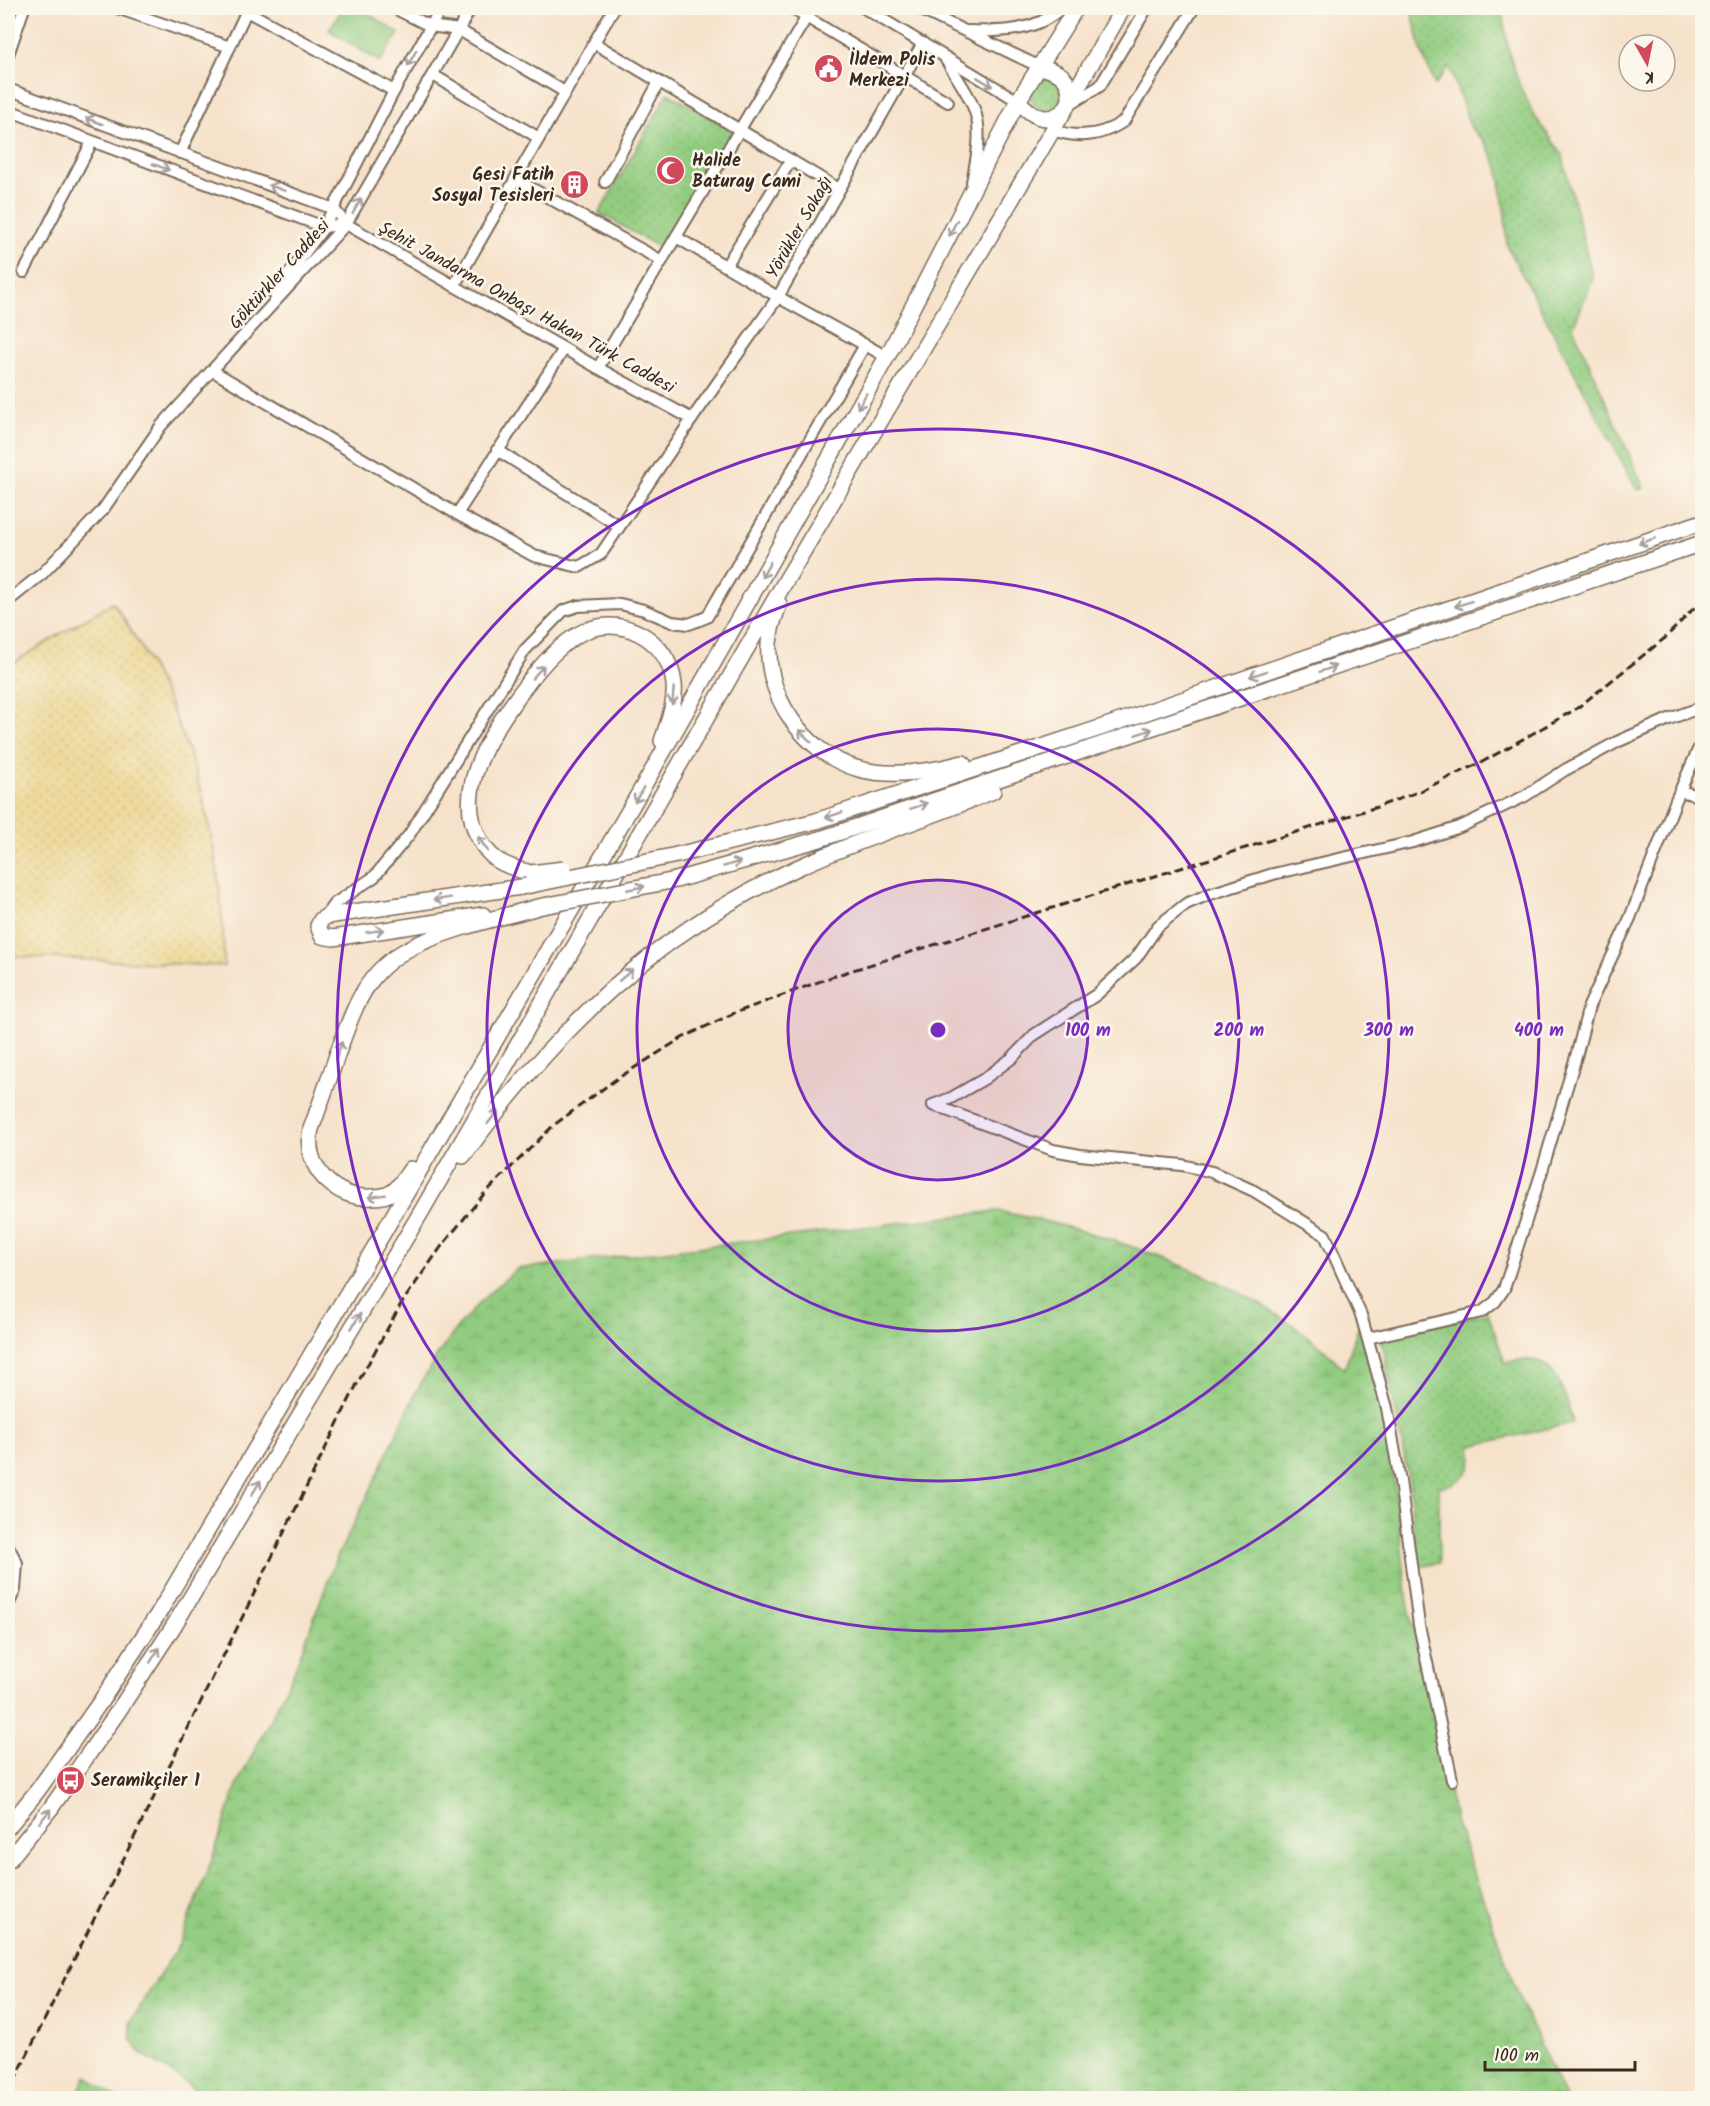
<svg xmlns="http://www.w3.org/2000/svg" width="1710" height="2106" viewBox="0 0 1710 2106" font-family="Kalam,sans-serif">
<defs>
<pattern id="grass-dots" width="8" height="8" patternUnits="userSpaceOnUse" patternTransform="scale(1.5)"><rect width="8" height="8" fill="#92cc80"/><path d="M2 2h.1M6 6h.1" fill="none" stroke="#7faf6e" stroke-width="1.8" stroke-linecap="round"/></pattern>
<pattern id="wetland-marsh" width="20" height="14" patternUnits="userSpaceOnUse" patternTransform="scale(1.5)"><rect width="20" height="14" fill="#92cc80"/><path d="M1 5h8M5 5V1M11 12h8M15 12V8" fill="none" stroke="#7faf6e"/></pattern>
<pattern id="sand-dots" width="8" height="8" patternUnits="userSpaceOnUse" patternTransform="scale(1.5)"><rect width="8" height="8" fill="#eeda9e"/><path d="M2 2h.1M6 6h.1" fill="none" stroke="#cdbb88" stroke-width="1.8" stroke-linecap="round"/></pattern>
</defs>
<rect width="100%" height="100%" fill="#fbf7ec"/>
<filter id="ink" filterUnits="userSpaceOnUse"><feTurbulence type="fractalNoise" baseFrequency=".0167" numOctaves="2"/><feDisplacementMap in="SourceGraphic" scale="12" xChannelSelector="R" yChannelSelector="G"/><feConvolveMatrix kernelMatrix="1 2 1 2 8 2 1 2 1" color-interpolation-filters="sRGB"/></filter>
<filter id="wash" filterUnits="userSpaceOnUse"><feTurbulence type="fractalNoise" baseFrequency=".008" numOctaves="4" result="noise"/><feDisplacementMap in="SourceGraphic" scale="24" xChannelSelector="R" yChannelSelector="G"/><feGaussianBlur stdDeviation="1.35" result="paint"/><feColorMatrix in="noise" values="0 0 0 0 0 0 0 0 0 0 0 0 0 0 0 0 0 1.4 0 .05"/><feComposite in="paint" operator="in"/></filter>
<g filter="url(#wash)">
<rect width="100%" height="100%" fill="#f6e2ca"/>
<!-- grass -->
<g fill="url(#grass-dots)" stroke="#667b4f" stroke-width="1.5">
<path d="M1411 8H1502L1508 48 1519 84 1534 115 1562 154 1593 279 1573 327 1644 488 1637 490 1507 246 1505 215 1498 167 1485 142 1471 128 1449 66 1435 85 1421 50Z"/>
<circle cx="1046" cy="94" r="16"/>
<path d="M668 93 733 130 664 250 599 213Z"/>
<path d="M1488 1313 1505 1363C1553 1348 1563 1385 1573 1423L1471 1446C1476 1470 1462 1484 1439 1487V1563L1417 1567 1409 1481 1381 1336Z"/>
<path d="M86 2076 117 2098H75Z"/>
</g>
<!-- wetland -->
<path fill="url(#wetland-marsh)" stroke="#667b4f" stroke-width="1.5" d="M997 1211C1111 1233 1262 1283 1344 1369L1360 1323 1380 1404 1395 1486 1408 1603 1456 1824 1521 2003 1565 2098H205L179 2077 141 2054 131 2038V2021L180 1943 211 1862 237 1785 293 1674 336 1559 369 1493 416 1392 436 1357 460 1324 487 1295 517 1269Z"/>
<!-- sand -->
<path fill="url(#sand-dots)" stroke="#94825e" stroke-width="1.5" d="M113 602C188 714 223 832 224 966L8 956V666Z"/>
<!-- pitch -->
<path fill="#92cc80" stroke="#667b4f" stroke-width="1.5" d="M343 8H359L399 33 380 62 329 30Z"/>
</g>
<g filter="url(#ink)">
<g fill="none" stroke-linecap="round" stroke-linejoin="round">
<defs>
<g id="minor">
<path d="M117 8 230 47"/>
<path d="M241 8 394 91"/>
<path d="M394 8 430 26 459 30 565 92"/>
<path d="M791 8 948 102"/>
<path d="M864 8 1018 101"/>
<path d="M917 8 1038 66"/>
<path d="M969 31C1001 32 1036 32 1061 8"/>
<path d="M594 43 839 189"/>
<path d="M8 55 24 8"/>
<path d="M946 60C980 113 985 119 972 182"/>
<path d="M433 75 539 138"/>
<path d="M8 89 334 209 346 224 598 368 692 419"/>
<path d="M1070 104 1100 86 1147 8"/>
<path d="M8 110 324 227 346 224"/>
<path d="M1053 130C1078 139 1102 136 1124 121L1194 8"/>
<path d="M180 153 248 8"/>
<path d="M515 179 662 261"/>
<path d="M605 182 659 82"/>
<path d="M676 237 778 297 887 357"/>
<path d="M726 266 791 160"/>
<path d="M24 272 92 142"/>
<path d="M454 286 614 8"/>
<path d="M274 294 324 227 394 91 441 8"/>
<path d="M598 368 812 8"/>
<path d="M213 371 457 514 534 556 579 567 601 554 692 419 778 297 923 43"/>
<path d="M497 450 619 526"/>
<path d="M457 514 564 349"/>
<path d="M8 601 43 573 102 511 161 426 346 224 471 8"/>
<path d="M1680 791 1702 797"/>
<path d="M324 918 334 904 374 877 409 835 525 650 563 611 578 606 620 604 644 610 672 622 689 624 707 617 865 345"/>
<path d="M933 1105 1053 1150 1080 1155 1182 1165 1212 1172 1254 1191 1325 1235 1361 1315 1387 1408 1400 1481 1419 1625 1452 1780"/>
<path d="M933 1105 951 1098 984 1079 1012 1058 1034 1035 1096 995 1136 958 1158 926 1186 904 1207 895 1273 874 1413 842 1460 827 1525 796 1565 770 1617 742 1669 719 1702 707"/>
<path d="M1368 1338 1482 1312 1495 1302 1504 1289 1542 1171 1577 1053 1589 1006 1630 918 1676 800 1702 741"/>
<path d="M8 1546 17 1563 15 1590 8 1605"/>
</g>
<g id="highway">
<path d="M1038 66C1059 72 1071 76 1070 100"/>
<path d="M1018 101C1032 116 1046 125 1064 111"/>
<path d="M779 604C776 614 771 625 770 635 761 693 804 754 859 769 893 778 930 772 963 763"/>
<path d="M677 855 816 821 1100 728 1702 522"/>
<path d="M531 873C519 870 508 867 497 860 490 855 484 848 480 840 453 793 488 738 516 699 532 676 554 648 579 634 619 612 669 638 674 684 676 703 668 723 662 741"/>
<path d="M676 880 820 839 1702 543"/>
<path d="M483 915 333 938 322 936 318 926 321 920 327 916 521 887"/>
<path d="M463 1156C555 1031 655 932 799 867 862 838 929 818 993 791"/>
<path d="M411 1169C406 1176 400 1186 394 1191 388 1196 379 1197 372 1197 335 1200 302 1166 311 1129 320 1104 329 1080 337 1055 356 1003 367 965 423 942 459 926 500 918 538 907"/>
<path d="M8 1827 38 1790 101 1701 158 1614 386 1228 655 766 889 353 1018 101 1076 8"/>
<path d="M8 1861 51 1808 119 1710 175 1624 420 1214 785 582 1067 106 1123 8"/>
</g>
</defs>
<!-- minor casing -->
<use href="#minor" stroke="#7c6a5a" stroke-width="14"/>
<!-- highway casing -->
<use href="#highway" stroke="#7c6a5a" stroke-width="18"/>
<!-- minor -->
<use href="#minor" stroke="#fff" stroke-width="10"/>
<!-- highway -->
<use href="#highway" stroke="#fff" stroke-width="15"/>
<!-- rail -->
<path stroke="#3b2a1e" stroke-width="3" stroke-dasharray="9 4.5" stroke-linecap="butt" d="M8 2094 357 1384 401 1304 441 1247 484 1194 554 1125 615 1080 682 1038 732 1014 837 975 1377 807 1418 792 1484 761 1576 709 1665 638 1702 600"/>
<defs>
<g id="highway-bridge">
<path d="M531 873 564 869"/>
<path d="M521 887 677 855"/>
<path d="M538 907 676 880"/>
</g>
</defs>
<!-- highway-bridge casing -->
<use href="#highway-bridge" stroke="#7c6a5a" stroke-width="18" stroke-linecap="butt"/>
<!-- highway-bridge -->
<use href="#highway-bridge" stroke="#fff" stroke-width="15"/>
</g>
<!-- one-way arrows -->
<defs><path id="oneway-shaft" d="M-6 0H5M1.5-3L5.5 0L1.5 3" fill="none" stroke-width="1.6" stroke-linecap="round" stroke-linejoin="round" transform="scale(1.5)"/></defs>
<g stroke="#a79f9a">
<use href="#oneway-shaft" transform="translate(412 58) rotate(119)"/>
<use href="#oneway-shaft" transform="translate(985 82) rotate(31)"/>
<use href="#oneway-shaft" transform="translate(94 121) rotate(-160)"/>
<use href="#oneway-shaft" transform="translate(161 167) rotate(20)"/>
<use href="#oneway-shaft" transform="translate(277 188) rotate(-160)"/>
<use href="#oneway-shaft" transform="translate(357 206) rotate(-60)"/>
<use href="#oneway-shaft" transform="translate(953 228) rotate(117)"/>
<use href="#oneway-shaft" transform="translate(862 401) rotate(120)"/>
<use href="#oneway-shaft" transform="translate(1647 541) rotate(161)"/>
<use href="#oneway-shaft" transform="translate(766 570) rotate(119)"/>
<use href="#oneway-shaft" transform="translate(1463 604) rotate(161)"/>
<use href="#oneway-shaft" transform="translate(1328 669) rotate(-19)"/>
<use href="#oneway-shaft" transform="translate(538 672) rotate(-48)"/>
<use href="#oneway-shaft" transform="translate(1258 674) rotate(161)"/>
<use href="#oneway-shaft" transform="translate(673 696) rotate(95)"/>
<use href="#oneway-shaft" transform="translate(1144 732) rotate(-19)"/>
<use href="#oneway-shaft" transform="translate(805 736) rotate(-136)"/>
<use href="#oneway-shaft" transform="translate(639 795) rotate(120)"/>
<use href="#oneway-shaft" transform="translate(919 806) rotate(-18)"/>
<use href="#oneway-shaft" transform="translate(834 815) rotate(162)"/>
<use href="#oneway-shaft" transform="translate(483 844) rotate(-124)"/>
<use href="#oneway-shaft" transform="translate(732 864) rotate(-16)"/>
<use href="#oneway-shaft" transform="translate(636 888) rotate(-11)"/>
<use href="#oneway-shaft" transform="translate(442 899) rotate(171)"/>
<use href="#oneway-shaft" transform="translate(375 931) rotate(-9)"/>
<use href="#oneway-shaft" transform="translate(626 975) rotate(-40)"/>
<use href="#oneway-shaft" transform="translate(339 1050) rotate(-71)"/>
<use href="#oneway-shaft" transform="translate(493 1117) rotate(-52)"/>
<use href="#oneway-shaft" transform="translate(377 1196) rotate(171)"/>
<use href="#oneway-shaft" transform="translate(356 1321) rotate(-59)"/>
<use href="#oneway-shaft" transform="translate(256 1488) rotate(-59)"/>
<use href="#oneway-shaft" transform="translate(155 1655) rotate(-57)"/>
<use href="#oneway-shaft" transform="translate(45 1816) rotate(-51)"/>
</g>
</g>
<!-- distance rings -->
<circle cx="938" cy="1030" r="150" fill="#7b2cbf" fill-opacity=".12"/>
<g fill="none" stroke="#7b2cbf" stroke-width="3">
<circle cx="938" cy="1030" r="150"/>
<circle cx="938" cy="1030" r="301"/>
<circle cx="938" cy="1030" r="451"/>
<circle cx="938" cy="1030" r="601"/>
</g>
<!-- icons -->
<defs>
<symbol id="civic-disc" viewBox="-11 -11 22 22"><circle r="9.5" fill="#d1495b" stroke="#fbf7ec"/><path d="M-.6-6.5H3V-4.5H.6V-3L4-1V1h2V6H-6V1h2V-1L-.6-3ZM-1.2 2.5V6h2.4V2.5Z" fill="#fff"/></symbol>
<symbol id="mosque-disc" viewBox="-11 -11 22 22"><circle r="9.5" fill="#d1495b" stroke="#fbf7ec"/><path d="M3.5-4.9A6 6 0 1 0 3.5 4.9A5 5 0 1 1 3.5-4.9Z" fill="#fff"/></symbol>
<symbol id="building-disc" viewBox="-11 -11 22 22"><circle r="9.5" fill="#d1495b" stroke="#fbf7ec"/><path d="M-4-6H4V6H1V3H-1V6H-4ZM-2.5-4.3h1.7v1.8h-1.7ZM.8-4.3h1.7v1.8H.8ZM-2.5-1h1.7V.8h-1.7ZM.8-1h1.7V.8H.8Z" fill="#fff"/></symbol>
<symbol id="bus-disc" viewBox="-11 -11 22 22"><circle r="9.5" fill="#d1495b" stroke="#fbf7ec"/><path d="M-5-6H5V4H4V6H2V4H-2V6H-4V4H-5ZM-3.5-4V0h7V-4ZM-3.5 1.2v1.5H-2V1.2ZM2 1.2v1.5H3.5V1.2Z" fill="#fff"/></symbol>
</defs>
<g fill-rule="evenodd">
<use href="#civic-disc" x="812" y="52" width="33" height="33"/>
<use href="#mosque-disc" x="654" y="154" width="33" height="33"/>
<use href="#building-disc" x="558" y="168" width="33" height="33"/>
<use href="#bus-disc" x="54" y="1764" width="33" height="33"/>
</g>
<g text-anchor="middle" stroke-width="5" stroke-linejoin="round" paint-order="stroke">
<!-- poi labels -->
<g font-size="18" font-weight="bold" fill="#3b2a1e" stroke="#fbf7ec" text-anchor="start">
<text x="849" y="65">İldem Polis<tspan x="849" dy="21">Merkezi</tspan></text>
<text x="692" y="166">Halide<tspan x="692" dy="21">Baturay Cami</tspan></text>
<text x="554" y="180" text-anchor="end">Gesi Fatih<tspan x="554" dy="21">Sosyal Tesisleri</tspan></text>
<text x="91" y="1786">Seramikçiler 1</text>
</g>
<!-- street labels -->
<g font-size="18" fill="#3b2a1e" stroke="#fbf7ec">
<text transform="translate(799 227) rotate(-60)" y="6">Yörükler Sokağı</text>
<text transform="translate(279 274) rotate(-48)" y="6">Göktürkler Caddesi</text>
<text transform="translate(527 307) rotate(29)" y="6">Şehit Jandarma Onbaşı Hakan Türk Caddesi</text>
</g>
</g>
<circle cx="938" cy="1030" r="9" fill="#7b2cbf" stroke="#fbf7ec" stroke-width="3"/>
<g font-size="18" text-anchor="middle" font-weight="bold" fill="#7b2cbf" stroke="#fbf7ec" stroke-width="5" stroke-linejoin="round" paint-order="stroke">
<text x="1088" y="1036">100 m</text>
<text x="1239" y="1036">200 m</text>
<text x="1389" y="1036">300 m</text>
<text x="1539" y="1036">400 m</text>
</g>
<!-- margin -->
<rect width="1710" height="2106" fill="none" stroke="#fbf7ec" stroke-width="30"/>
<!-- north arrow -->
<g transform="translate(1647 63) rotate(171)"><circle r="28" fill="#fbf7ec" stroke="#aea59a" stroke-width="1.5"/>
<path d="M0-4.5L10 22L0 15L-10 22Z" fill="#d1495b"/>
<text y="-9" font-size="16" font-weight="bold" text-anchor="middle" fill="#3b2a1e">K</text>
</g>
<!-- scale -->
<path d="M1485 2061v9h150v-9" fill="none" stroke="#3b2a1e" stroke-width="3"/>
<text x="1494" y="2061" font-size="18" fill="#3b2a1e" stroke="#fbf7ec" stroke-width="4.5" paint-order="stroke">100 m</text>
</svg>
